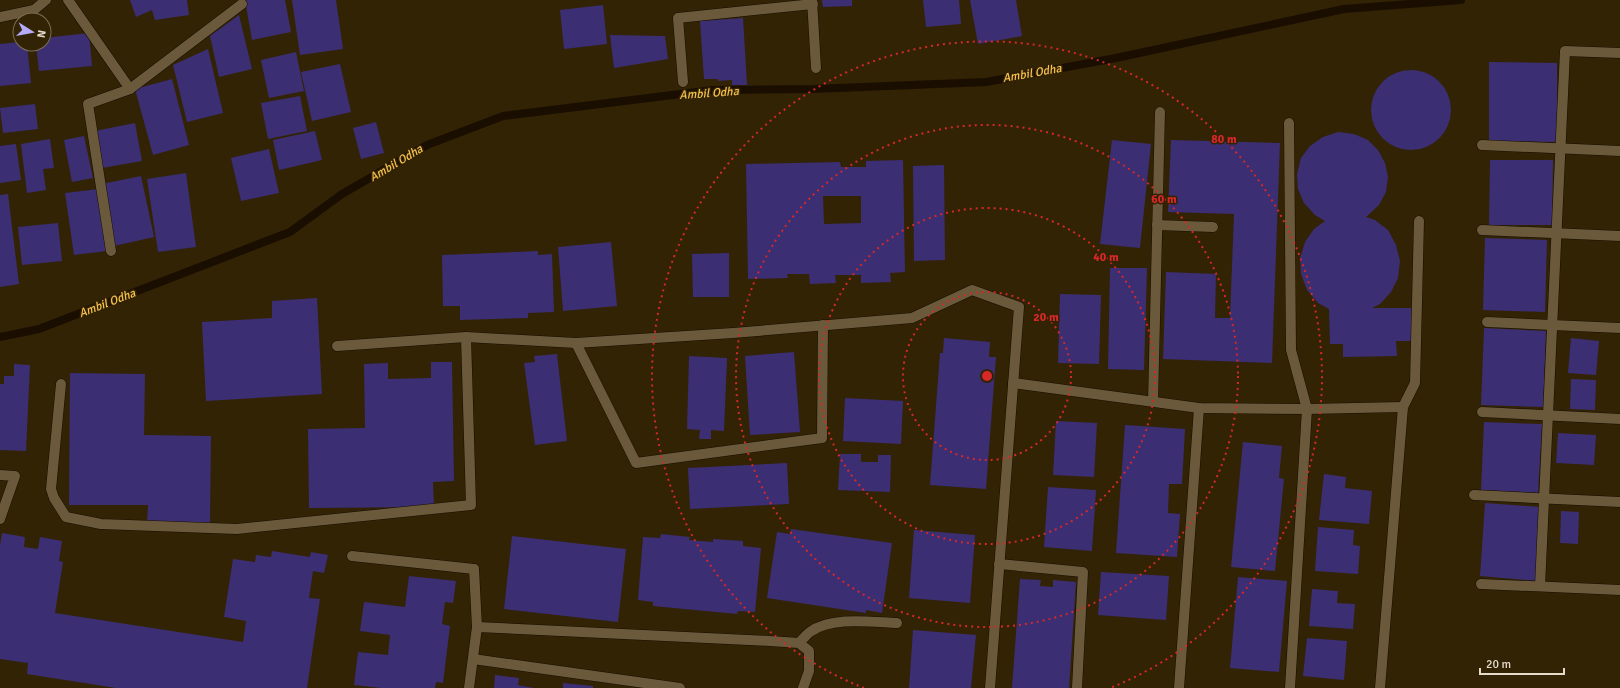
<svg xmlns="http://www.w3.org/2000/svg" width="1620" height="688" viewBox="0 0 1620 688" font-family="Signika,sans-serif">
<rect width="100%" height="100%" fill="#322305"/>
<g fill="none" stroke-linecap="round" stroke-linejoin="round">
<!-- stream -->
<path stroke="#1a0e00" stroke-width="8" d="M0 337 39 329 290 232 342 194 427 145 503 116 713 90 814 89 986 82 1116 58 1344 9 1461 0"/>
</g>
<!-- building -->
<g fill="#3c2e73" fill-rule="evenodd">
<path d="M130 0H187L189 15 155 20 152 10 136 17Z"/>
<path d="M245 0H285L291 32 252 40Z"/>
<path d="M292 0H336L343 49 300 55Z"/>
<path d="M822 0H852V6L823 7Z"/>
<path d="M923 0H959L961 24 926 27Z"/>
<path d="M970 0H1016L1022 36 978 44Z"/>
<path d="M603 5 607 44 564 49 560 10Z"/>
<path d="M239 15 252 69 219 77 210 36Z"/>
<path d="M743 18 747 85H732V80L718 81V79H704L700 21Z"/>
<path d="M89 33 92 66 39 71 36 44H44V38Z"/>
<path d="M610 35 665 36 668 59 614 68Z"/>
<path d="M20 42V44H27L31 83 0 86V44Z"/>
<path d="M208 49 223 113 187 122 173 65Z"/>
<path d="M296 52 304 91 269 98 261 60Z"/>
<path d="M1489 62 1557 63V142L1489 141Z"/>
<path d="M340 64 351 112 312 121 301 72Z"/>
<circle cx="1411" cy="110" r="40"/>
<path d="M172 79 189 145 153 155 135 89Z"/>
<path d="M300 96 307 131 268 139 261 103Z"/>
<path d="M35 104 38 129 3 133 0 108Z"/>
<path d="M376 122 384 153 361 159 353 128Z"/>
<path d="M135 123 142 161 102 168 95 131Z"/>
<path d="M315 131 322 160 279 170 273 140Z"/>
<path d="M1338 132 1354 134 1368 140 1378 150 1385 163 1388 177 1386 192 1379 205 1366 217 1375 220 1388 230 1396 245 1400 261 1398 278 1391 292 1380 304 1372 308H1411L1412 341H1396L1397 356 1343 357V344H1330L1329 309 1318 303 1307 290 1301 274 1300 258 1305 242 1314 229 1325 221 1315 215 1304 203 1298 189 1297 174 1301 158 1310 146 1323 137Z"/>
<path d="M84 136 93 178 72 182 64 140Z"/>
<path d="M50 139 54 168 43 169 46 190 27 193 21 144Z"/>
<path d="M1112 140 1151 144 1140 248 1100 244Z"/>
<path d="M1171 140 1280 143 1272 363 1163 359 1166 272 1216 274 1215 318H1230L1234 214 1168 212Z"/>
<path d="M16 144 21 180 0 183V146Z"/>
<path d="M269 149 279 193 241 201 231 158Z"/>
<path d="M903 160 905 272 890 273 891 282 861 283V275H835L836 283 810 284 809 274H787L788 278 748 279 746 164 840 162 841 167H866V161ZM823 196H861V223L824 224Z"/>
<path d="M1490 160H1553L1552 225H1489Z"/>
<path d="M944 165 945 260 914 261 913 166Z"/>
<path d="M186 173 196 247 158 252 147 179Z"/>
<path d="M141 176 154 237 114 246 102 184Z"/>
<path d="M99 189 107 251 74 255 65 193Z"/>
<path d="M8 194 19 284 0 287V195Z"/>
<path d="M58 223 62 261 22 265 18 227Z"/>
<path d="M1485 238 1547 240 1545 312 1483 310Z"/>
<path d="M611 242 617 306 563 311 558 247Z"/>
<path d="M538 251V255L552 254 554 312 528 313V318L460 320V306H443L442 255Z"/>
<path d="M729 253V297H693L692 254Z"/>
<path d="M1110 268H1147L1144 370 1108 369Z"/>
<path d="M1060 294 1101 295 1099 364 1058 363Z"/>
<path d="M317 298 322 394 206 401 202 322 272 318V301Z"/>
<path d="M1484 328 1546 331 1543 407 1481 405Z"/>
<path d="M944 338 990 342 989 357H996L986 489 930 485 940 353H943Z"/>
<path d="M1571 338 1599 341 1596 375 1568 373Z"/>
<path d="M794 352 800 432 750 435 745 356Z"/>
<path d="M557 354 567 441 535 445 524 363 535 362 534 356Z"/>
<path d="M689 356 727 358 724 431 711 430V439H699L700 430 687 429Z"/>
<path d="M431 362H452L454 481 433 482 434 507 309 508 308 429 365 428 364 364 388 363V379L431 378Z"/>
<path d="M14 364 30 365 26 451 0 450V384H4V376H14Z"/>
<path d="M70 373 145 374 144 435 211 436 210 523H147L148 505H69Z"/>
<path d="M1571 379 1596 380 1595 410 1570 409Z"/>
<path d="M845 398 903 401 901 444 843 441Z"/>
<path d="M1056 421 1097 423 1094 477 1053 475Z"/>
<path d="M1484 422 1542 424 1538 493 1481 490Z"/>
<path d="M1125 425 1185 429 1182 484H1169L1168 513 1180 514 1177 557 1116 553Z"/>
<path d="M1558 433 1596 435 1594 465 1556 463Z"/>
<path d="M1243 442 1282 446 1279 478 1284 479 1275 571 1231 567Z"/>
<path d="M840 454H861V462H878V455H891L890 492 838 490Z"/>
<path d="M787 463 789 504 690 509 688 468Z"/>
<path d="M1324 474 1346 477 1345 488 1372 491 1369 524 1319 520Z"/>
<path d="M1048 487 1096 490 1092 551 1044 547Z"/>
<path d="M1485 503 1541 507 1536 581 1480 576Z"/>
<path d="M1561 511 1579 512 1578 544 1560 543Z"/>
<path d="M1318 527 1354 530 1353 545 1360 546 1358 574 1315 571Z"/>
<path d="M791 529 892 543 882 613 866 610V613L767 598 777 532 790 534Z"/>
<path d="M914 530 975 535 970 603 909 598Z"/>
<path d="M2 533 25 537 24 547 38 549 40 537 62 541 59 561 63 562 55 613 243 642 246 621 224 617 233 559 255 562 256 555 271 557 272 551 310 557 311 552 328 555 324 573 313 571 309 598 320 599 307 688H116L27 674 28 663 0 659V546Z"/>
<path d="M661 534 690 537 689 540 713 542V539L743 541V546L761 548 755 612 738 611 737 614 653 606V602L638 600 643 537 660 538Z"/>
<path d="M512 536 626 549 618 622 504 609Z"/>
<path d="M1101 572 1169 576 1166 620 1098 615Z"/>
<path d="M409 576 456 581 453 603 445 602 442 624 450 626 443 683 436 682 435 688H381L354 685 358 652 388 655 390 635 360 631 364 602 405 607Z"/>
<path d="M1238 577 1287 581 1279 672 1230 668Z"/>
<path d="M1020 579 1041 580 1040 586 1053 587V580L1076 582 1069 688H1012Z"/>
<path d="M1312 589 1338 591 1337 603 1355 604 1353 629 1309 626Z"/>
<path d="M913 630 976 635 971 688H909Z"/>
<path d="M1307 638 1347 641 1344 680 1303 676Z"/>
<path d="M495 675 519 678 518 685 534 688H494Z"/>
<path d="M563 683 593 686V688H563Z"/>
</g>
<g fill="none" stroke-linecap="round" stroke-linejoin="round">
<defs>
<g id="lane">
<path d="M352 556 474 569"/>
<path d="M999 564 1083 572 1077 688"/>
<path d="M1290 688 1307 409"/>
</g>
<g id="street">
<path d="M68 0 130 89 242 4"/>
<path d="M812 0 816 68"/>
<path d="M0 17 34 10 46 0"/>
<path d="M683 82 678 18 813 4"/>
<path d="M1289 123 1291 350 1307 409"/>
<path d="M1482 145 1620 151"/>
<path d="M1157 225 1213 227"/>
<path d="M1482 230 1620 236"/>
<path d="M111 251 88 104 130 89"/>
<path d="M1487 322 1620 328"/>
<path d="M576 343 636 463 822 438 823 325"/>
<path d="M337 346 466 337 576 343 733 333 912 318 972 290 1019 307 990 688"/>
<path d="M1013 383 1199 408 1307 409 1403 407"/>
<path d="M61 384 51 489 54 498 66 517 101 524 237 529 471 505 466 337"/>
<path d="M1153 402 1160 112"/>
<path d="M1482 412 1620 419"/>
<path d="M0 475 15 476 0 519"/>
<path d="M1474 495 1620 502"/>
<path d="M1481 584 1620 590"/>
<path d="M1540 586 1565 51 1620 53"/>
<path d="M477 627 770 641 799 643 809 651V671L803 688"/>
<path d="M799 643C802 640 806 635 810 632 831 616 872 622 897 623"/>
<path d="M473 659 680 688"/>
<path d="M469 688 477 627 474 569"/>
<path d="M1179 688 1199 408"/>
<path d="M1380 688 1403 407 1415 383 1419 221"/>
</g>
</defs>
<!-- lane casing -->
<use href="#lane" stroke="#170d00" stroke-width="11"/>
<!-- street casing -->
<use href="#street" stroke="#170d00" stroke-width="11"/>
<!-- lane -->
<use href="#lane" stroke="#6a5a3b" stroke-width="10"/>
<!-- street -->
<use href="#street" stroke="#6a5a3b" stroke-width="10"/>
</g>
<!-- distance rings -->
<g fill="none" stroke="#d62828" stroke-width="2" stroke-dasharray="2 4">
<circle cx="987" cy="376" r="84"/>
<circle cx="987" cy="376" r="168"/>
<circle cx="987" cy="376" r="251"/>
<path d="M864 688A335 335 0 1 1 1110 688"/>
</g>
<g text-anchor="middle" stroke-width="3" stroke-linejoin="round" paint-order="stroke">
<!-- water labels -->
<g font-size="12" font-style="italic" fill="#f9c24d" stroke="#322305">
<text transform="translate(1032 73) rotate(-10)" y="4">Ambil Odha</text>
<text transform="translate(709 93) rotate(-4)" y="4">Ambil Odha</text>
<text transform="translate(396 163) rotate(-31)" y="4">Ambil Odha</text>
<text transform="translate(107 303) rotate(-21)" y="4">Ambil Odha</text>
</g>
</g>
<circle cx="987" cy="376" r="6" fill="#d62828" stroke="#322305" stroke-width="2"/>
<g font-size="12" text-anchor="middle" font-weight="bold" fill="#d62828" stroke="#322305" stroke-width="3" stroke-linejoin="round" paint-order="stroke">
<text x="1224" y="143">80 m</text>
<text x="1164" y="203">60 m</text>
<text x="1106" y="261">40 m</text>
<text x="1046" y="321">20 m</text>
</g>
<!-- north arrow -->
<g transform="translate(32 32) rotate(101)"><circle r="19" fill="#322305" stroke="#796d54"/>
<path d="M0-3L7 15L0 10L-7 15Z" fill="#b4acf9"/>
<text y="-6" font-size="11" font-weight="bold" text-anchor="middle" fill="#e4dbca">N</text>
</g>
<!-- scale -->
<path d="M1480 668v6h84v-6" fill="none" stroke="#e4dbca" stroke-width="2"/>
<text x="1486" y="668" font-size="12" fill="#e4dbca" stroke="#322305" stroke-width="3" paint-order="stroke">20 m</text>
</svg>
